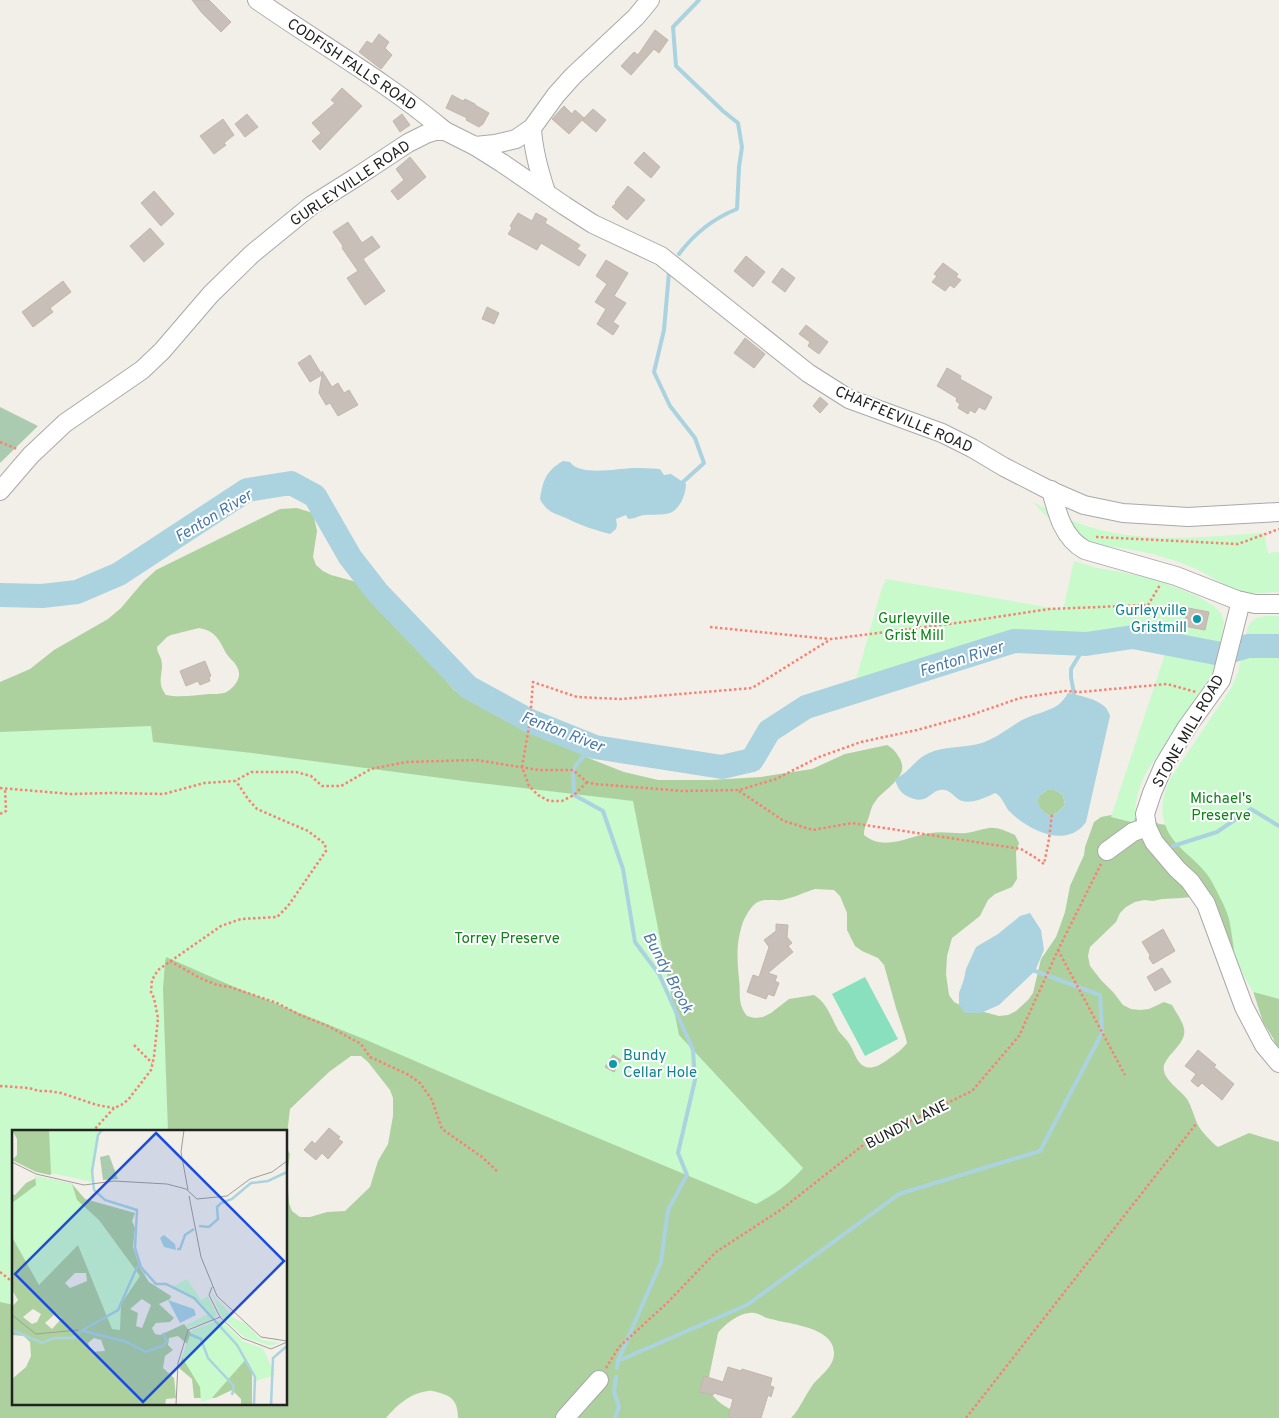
<svg xmlns="http://www.w3.org/2000/svg" width="1279" height="1418" viewBox="0 0 1279 1418" font-family="Overpass,sans-serif">
<rect width="100%" height="100%" fill="#f2efe9"/>
<!-- forest -->
<g fill="#add19e" fill-rule="evenodd">
<path d="M297 508 313 513 317 531 313 557 316 565 323 571 331 575 364 584 454 690 485 708 547 735 591 759 624 772 658 780H710L761 777 812 769 845 754 887 745C894 749 896 752 900 759 910 778 884 788 875 802 871 807 871 811 869 816 867 824 864 826 864 835 885 852 908 836 931 833 943 831 955 834 966 833 974 832 982 829 989 828 999 827 1007 832 1015 835L1019 843 1016 852 1017 879 1012 887 995 894 988 900 980 916 952 938 947 956 946 974 949 995 954 1002 962 1006 999 1016 1008 1015 1016 1011 1028 1000 1033 993 1041 959 1056 937 1059 929 1065 912 1070 886 1084 855 1085 847 1094 822 1101 817 1117 814 1134 818 1151 819 1159 824 1176 826 1279 879V1052L1273 1038 1263 1022 1252 988 1233 948 1221 936 1191 897 1182 898 1162 899 1153 901 1144 900 1135 902 1126 907 1120 913 1116 922 1090 947 1088 956 1090 966 1101 980 1113 992 1123 1005 1131 1009 1140 1010 1149 1009 1164 1002 1172 1005C1184 1026 1192 1032 1173 1052 1169 1056 1166 1060 1164 1065 1161 1079 1180 1089 1187 1099 1192 1107 1194 1117 1198 1125 1201 1131 1212 1143 1218 1147L1249 1133 1279 1142V1418H791C800 1409 804 1397 812 1386 819 1376 835 1367 834 1352 833 1326 786 1324 767 1318 761 1316 757 1312 749 1313 738 1314 725 1324 718 1333L707 1387C719 1408 734 1411 756 1418H458C458 1407 455 1397 443 1394 439 1393 432 1390 428 1391 410 1393 397 1405 386 1418H0V682L30 669 54 650 108 619 121 608 143 582 156 570 280 509ZM199 628C216 631 219 640 226 653 231 661 240 665 239 676 238 682 231 691 224 693 220 694 214 694 209 694 195 695 180 698 166 695 155 681 165 672 161 659 160 655 157 652 157 647L167 637 171 635ZM815 889 834 890 840 896 847 913V930L855 946 862 951 878 958 884 965 896 1008 905 1035 907 1043C901 1051 894 1055 886 1061 875 1068 865 1072 857 1059 854 1054 853 1049 850 1045 847 1039 841 1035 838 1030 831 1017 827 1003 814 995L789 999 771 1013 763 1017 755 1018 747 1016C737 1003 741 994 739 979 737 957 736 943 743 922 746 915 750 908 756 903 764 898 773 901 782 900 793 898 805 892 815 889ZM351 1056H361L368 1062 390 1090 393 1098V1116L388 1144 378 1161 370 1187 345 1211 327 1212 310 1217H300L292 1211 289 1203 287 1174 290 1154 286 1147V1404H14V1132H286V1143L290 1109 329 1072Z"/>
<path d="M1047 790H1055L1063 795 1065 805 1057 813 1050 816C1042 812 1034 804 1040 795 1042 793 1045 792 1047 790Z"/>
</g>
<!-- cemetery -->
<path fill="#aacbaf" d="M0 407 38 426 0 463Z"/>
<!-- park -->
<g fill="#c8facc">
<path d="M1033 502C1048 510 1062 517 1078 523 1137 545 1203 537 1264 533L1268 553 1279 552V592C1267 592 1253 595 1241 592 1229 589 1217 580 1206 574 1191 566 1174 560 1156 555 1132 548 1105 548 1082 539 1062 531 1046 517 1033 502Z"/>
<path d="M1074 561 1097 568 1126 573 1160 581 1197 596 1214 606 1221 613 1224 622 1223 629 1216 661 1211 676 1147 771C1138 788 1134 804 1135 823L1111 817 1166 651 1131 639 1106 633 1056 636 1001 653 927 667 849 704 881 591 886 579 1063 610Z"/>
<path d="M1279 616V999L1253 992C1247 981 1240 969 1236 958 1232 943 1232 927 1227 913 1223 902 1217 892 1212 882 1200 860 1174 849 1166 827 1159 810 1163 794 1170 779L1231 688 1238 673 1248 627C1254 614 1267 616 1279 616Z"/>
<path d="M151 726 153 742 252 753 471 782 633 801 679 1035 803 1168C790 1183 774 1195 756 1204L473 1086 364 1039 232 986 166 957 165 963 163 989 168 1132H14V1305L0 1302V732Z"/>
</g>
<!-- pitch -->
<path fill="#88e0be" d="M865 977 898 1039 865 1056 832 994Z"/>
<!-- water -->
<g fill="#aad3df" fill-rule="evenodd">
<path d="M563 461 570 462C579 476 616 469 632 468 641 468 650 468 660 469L664 475 671 474 686 484C686 493 681 507 672 512 664 516 652 514 644 515 638 516 634 519 628 519L626 515 616 519 617 525 616 529 610 534C595 530 582 526 568 519 555 513 547 513 540 499 543 480 546 471 563 461Z"/>
<path d="M1068 693C1079 695 1096 699 1104 706 1107 708 1109 713 1110 716L1086 822C1066 850 1028 830 1009 811 1004 805 1002 796 995 793 985 798 967 806 958 799 954 796 950 791 945 790 929 787 930 809 905 795 899 791 897 786 895 779 909 773 915 759 929 753 944 746 962 748 978 744 994 740 1008 728 1022 720 1034 714 1047 712 1058 705 1062 702 1065 698 1068 693ZM1047 790H1055L1063 795 1065 805 1057 813 1050 816C1042 812 1034 804 1040 795 1042 793 1045 792 1047 790Z"/>
<path d="M1030 913 1041 930 1044 950 1035 971 999 1005 981 1013H965L959 1005V993L964 979 966 969 976 947 998 934 1020 916Z"/>
</g>
<g fill="none" stroke-linecap="round" stroke-linejoin="round">
<!-- stream -->
<g stroke="#aad3df" stroke-width="4">
<path d="M679 254C694 234 714 218 737 209L739 167 742 147 738 123 723 111 676 66 673 27 699 0"/>
<path d="M669 272 664 330 654 372 670 406 695 438 704 463 683 482"/>
<path d="M1074 694 1071 677V669L1086 644"/>
<path d="M1173 846 1217 832 1251 809 1279 826"/>
<path d="M618 1361 747 1305 899 1194 1040 1151 1102 1033 1100 995 1035 971"/>
<path d="M617 1368 618 1361 661 1262 668 1210 687 1175 678 1153 695 1080 693 1050 659 974 635 942 623 869 603 811 574 795 573 770 580 760 593 748 654 757"/>
<path d="M615 1418 619 1407 614 1392 616 1377"/>
</g>
<!-- river -->
<path stroke="#aad3df" stroke-width="24" d="M0 595 42 596 77 592 119 574 247 490 291 483 315 496 350 557 378 593 468 687 530 721 595 747 722 767 752 760 769 731 806 707 1014 641 1086 644 1133 637 1221 654 1248 646H1279"/>
</g>
<!-- building -->
<g fill="#c7bfb8" stroke="#c4b6ab">
<path d="M192 0H209L231 22 221 32 202 13Z"/>
<path d="M655 30 668 40 659 53 654 49 631 75 621 66 634 52 638 55Z"/>
<path d="M379 34 389 42 385 48 392 55 381 69 359 52 367 41 372 44Z"/>
<path d="M342 88 362 106 320 150 312 141 321 133 312 123 335 103 331 100Z"/>
<path d="M452 95 463 101 465 99 475 104V105L489 113 483 124 479 127 466 120 467 118 446 108Z"/>
<path d="M564 106 572 114 575 110 584 118 569 134 552 119Z"/>
<path d="M593 109 606 120 596 132 582 120Z"/>
<path d="M247 114 258 127 245 137 235 124Z"/>
<path d="M402 114 410 125 400 132 393 121Z"/>
<path d="M223 119 234 135 224 143 226 145 214 154 200 136Z"/>
<path d="M644 152 660 167 651 178 634 163Z"/>
<path d="M410 157 426 177 398 200 391 191 404 180 396 169Z"/>
<path d="M628 186 645 200 627 220 612 207 616 203 615 202Z"/>
<path d="M154 191 174 214 161 226 141 203Z"/>
<path d="M518 213 532 221 536 213 547 219 545 223 580 245 577 249 586 255 579 266 541 243 537 250 508 234 512 228 510 226Z"/>
<path d="M348 222 362 243 372 236 380 247 363 259 385 291 365 305 347 278 358 271 342 248 343 246 333 232Z"/>
<path d="M150 228 164 244 144 262 130 246Z"/>
<path d="M746 256 765 272 753 287 734 271Z"/>
<path d="M606 260 628 273 614 296 626 303 613 322 619 326 613 335 597 324 606 309 595 302 607 284 596 276Z"/>
<path d="M943 263 958 274 956 277 961 280 954 288 950 285 945 291 932 282 937 276 934 274Z"/>
<path d="M782 268 795 278 785 292 772 282Z"/>
<path d="M63 281 71 292 50 308 53 312 33 327 22 312Z"/>
<path d="M487 307 499 313 494 324 482 319Z"/>
<path d="M806 325 828 342 819 354 808 346 810 342 799 334Z"/>
<path d="M745 338 765 354 754 368 734 353Z"/>
<path d="M310 355 322 375V371L332 387 338 383 344 393 349 390 358 405 338 416 330 403 326 405 319 393 322 375 310 382 298 363Z"/>
<path d="M947 368 961 376 960 379 992 397 985 410 979 407 975 413 970 410 968 414 958 408 960 404 956 401 957 398 937 386Z"/>
<path d="M820 397 828 404 820 413 813 406Z"/>
<path d="M1188 608 1209 612 1205 630 1184 626Z"/>
<path d="M205 661 211 676 209 677 210 681 200 685 198 681 186 686 180 671Z"/>
<path d="M776 924 788 925 787 937 792 943 788 946 793 952 768 973 777 976 775 981 779 983 774 996 768 994 766 999 747 992 753 975 759 977 769 947 764 940 776 931Z"/>
<path d="M1163 929 1175 951 1153 964 1149 958 1150 955 1142 942Z"/>
<path d="M1162 968 1171 982 1155 991 1147 977Z"/>
<path d="M1198 1050 1216 1065 1214 1067 1234 1084 1222 1100 1202 1083 1198 1087 1191 1081 1196 1074 1185 1066Z"/>
<path d="M613 1055 621 1060 614 1072 605 1067Z"/>
<path d="M329 1128 340 1137 338 1139 343 1142 328 1159 322 1153 316 1160 304 1150 312 1141 315 1144Z"/>
<path d="M728 1367 741 1371 742 1369 772 1378 770 1386 774 1387 771 1397 768 1395 761 1418H728L733 1399 714 1393 713 1395 699 1392 704 1376 723 1382Z"/>
</g>
<g fill="none" stroke-linecap="round" stroke-linejoin="round">
<defs>
<g id="minor">
<path d="M257 0C320 44 387 82 445 131"/>
<path d="M532 128C533 150 539 171 546 192"/>
<path d="M475 146 502 163 565 206 593 224 661 256 808 373 849 399 942 433 972 448 1004 467 1047 489 1084 505 1123 513 1188 517 1279 512"/>
<path d="M1051 490C1057 513 1063 538 1085 550L1176 576 1237 600 1255 604H1279"/>
<path d="M0 491 31 455 65 423 142 370 162 351 211 294 252 254 312 205 355 178 408 143 426 134 435 131H445L475 146 495 144 516 139 532 128 556 95 573 76 636 17 650 0"/>
<path d="M1241 601 1221 680 1187 727 1164 765 1152 793 1145 814 1147 827 1154 842 1177 869 1190 881 1206 904 1244 1007 1264 1045 1279 1063"/>
<path d="M1107 851 1133 832 1147 827"/>
<path d="M565 1418 599 1380"/>
</g>
</defs>
<!-- minor casing -->
<use href="#minor" stroke="#a9a9a9" stroke-width="20"/>
<!-- path -->
<g stroke="#fa8072" stroke-width="2.5" stroke-dasharray="2.5 2.5" stroke-linecap="butt">
<path d="M0 442 17 449"/>
<path d="M1096 537 1238 544 1279 529"/>
<path d="M710 627 829 639"/>
<path d="M587 782 574 795 562 801H549L538 795 529 786 522 767 530 721 533 682 577 697 621 699 752 688 831 639 964 622 1049 609 1148 605 1160 585"/>
<path d="M0 788 71 794 112 793 164 794 204 783 235 781 251 772H296L311 776 322 786H341L371 769 406 762 476 760 539 770H573L587 782 595 784 683 791 739 790 776 779 819 757 861 742 917 730 971 715 1020 698 1065 691 1080 692 1167 684 1196 692"/>
<path d="M739 791 784 821 813 830 852 823 1021 849 1036 858 1044 864 1049 839 1052 814"/>
<path d="M0 814 6 811 5 788"/>
<path d="M1058 950 1125 1075"/>
<path d="M170 961 200 978 217 985 230 987 277 1003 300 1015 328 1026 361 1044 370 1057 409 1075 420 1083 432 1100 442 1129 482 1157 497 1171"/>
<path d="M134 1045 152 1063"/>
<path d="M0 1086 29 1088 39 1091H48L61 1093 97 1105 114 1108"/>
<path d="M92 1132 114 1108 121 1105 128 1100 151 1070 154 1057 158 1018 154 998 151 992 152 980 158 970 221 926 241 919 277 917 288 906 326 851 325 844 308 831 257 809 248 799 236 781"/>
<path d="M0 1272 14 1283"/>
<path d="M606 1368 619 1347 667 1303 716 1252 782 1209 867 1142 972 1091 1019 1036 1058 950 1101 864"/>
<path d="M966 1418 1196 1124"/>
</g>
<!-- minor -->
<use href="#minor" stroke="#fff" stroke-width="18"/>
</g>
<!-- markers -->
<g fill="#0f9aa8" stroke="#fff" stroke-width="2">
<circle cx="1197" cy="619" r="5"/>
<circle cx="613" cy="1064" r="5"/>
</g>
<g text-anchor="middle" stroke-width="4" stroke-linejoin="round" paint-order="stroke">
<!-- street labels -->
<g font-size="15" fill="#222" stroke="#fff">
<text transform="translate(352 64) rotate(34)" y="5">CODFISH FALLS ROAD</text>
<text transform="translate(350 183) rotate(-34)" y="5">GURLEYVILLE ROAD</text>
<text transform="translate(904 419) rotate(23)" y="5">CHAFFEEVILLE ROAD</text>
<text transform="translate(1188 731) rotate(-60)" y="5">STONE MILL ROAD</text>
<text transform="translate(907 1124) rotate(-27)" y="5">BUNDY LANE</text>
</g>
<!-- culture labels -->
<g font-size="15" fill="#0d838f" stroke="#fff" text-anchor="end">
<text x="1187" y="615">Gurleyville<tspan x="1187" dy="17">Gristmill</tspan></text>
<text x="623" y="1060" text-anchor="start">Bundy<tspan x="623" dy="17">Cellar Hole</tspan></text>
</g>
<!-- park labels -->
<g font-size="15" fill="#0c8416" stroke="#fff">
<text x="914" y="623">Gurleyville<tspan x="914" dy="17">Grist Mill</tspan></text>
<text x="1221" y="803">Michael's<tspan x="1221" dy="17">Preserve</tspan></text>
<text x="507" y="943">Torrey Preserve</text>
</g>
<!-- water labels -->
<g font-size="16" font-style="italic" fill="#4a7aab" stroke="#fff">
<text transform="translate(213 515) rotate(-31)" y="6">Fenton River</text>
<text transform="translate(961 658) rotate(-17)" y="6">Fenton River</text>
<text transform="translate(563 731) rotate(21)" y="6">Fenton River</text>
<text transform="translate(669 972) rotate(62)" y="6">Bundy Brook</text>
</g>
</g>
<!-- overview -->
<g transform="translate(12 1130)">
<rect width="275" height="275" fill="#f2efe9"/>
<path d="M0 0H43L42 41 38 45 24 42 0 30 5 25V9ZM26 47 60 54 73 69 123 83 120 91 123 98 121 117 128 138 137 152 159 166 158 169 147 174 162 188 158 192 144 193 140 198 143 204 148 205 172 194 179 203 224 218 240 241V275H229V269L220 260 203 268H182L180 249 167 238 175 214 166 206 157 208 156 215 161 220 153 226 151 238 162 248 164 268 154 269 153 275H0V249L14 237 19 226 18 212 12 206 0 205V177L6 170 0 160V64L3 65 14 53ZM63 143H74L75 151 58 158 53 153ZM130 169 139 175 130 198 124 196 126 183 118 179ZM21 179 29 184 25 192 20 194 11 187ZM44 183 50 188 40 199 33 193ZM82 208 89 210 93 221 79 222 76 213Z" fill="#add19e" fill-rule="evenodd"/>
<path d="M97 25 106 49 91 50 88 27Z" fill="#aacbaf"/>
<path d="M37 0H88L80 52 39 43ZM23 46 60 54 65 70 87 90 128 146 109 174 108 200 100 199 66 115 27 155 0 107V73L24 55ZM175 149 189 170 196 166 205 185 198 191 176 198 174 195 196 184 186 172 159 158ZM197 156 204 169 217 182 216 185 234 194 249 210 268 213 258 216 232 207 209 186ZM208 190 232 212 251 218 263 245 244 251 234 229 199 269 189 272 188 257 170 227 180 200Z" fill="#c8facc"/>
<path d="M152 105 163 114 164 120 152 117 148 108ZM156 170 182 179 184 185 168 193Z" fill="#aad3df"/>
<path fill="none" stroke="#aad3df" stroke-width="2.5" d="M90 0 86 5 80 41 82 60 93 70 125 80 123 118 129 137 144 154H154L182 168 225 215 243 247 242 275M187 96 197 97 206 89 205 77 209 73 220 69 239 53 256 51 275 42M165 119H168L173 105 182 99M0 200 30 213 42 208H61L68 202M69 201 106 180 125 137H129L134 144M71 201 115 212 133 222 151 216 155 212 151 203M177 204 189 209 196 228 222 256 220 265M259 275 261 228 275 216"/>
<path fill="none" stroke="#9f9d99" stroke-width="1" d="M172 0 169 22 176 60M0 32 24 44 72 55 102 51 155 54 174 59 185 69 215 66 238 49 260 42 275 31M177 66 189 127 205 166 249 207 275 211M200 157 197 165 208 187 230 208 259 219 275 212M0 185 24 204 66 200M164 275 166 233 176 200 208 187"/>
<path fill="#1d4ed8" fill-opacity="0.15" stroke="#1d4ed8" stroke-width="2.5" d="M144 3 272 131 131 272 3 144Z"/>
<rect width="275" height="275" fill="none" stroke="#222" stroke-width="2.5"/>
</g>
</svg>
